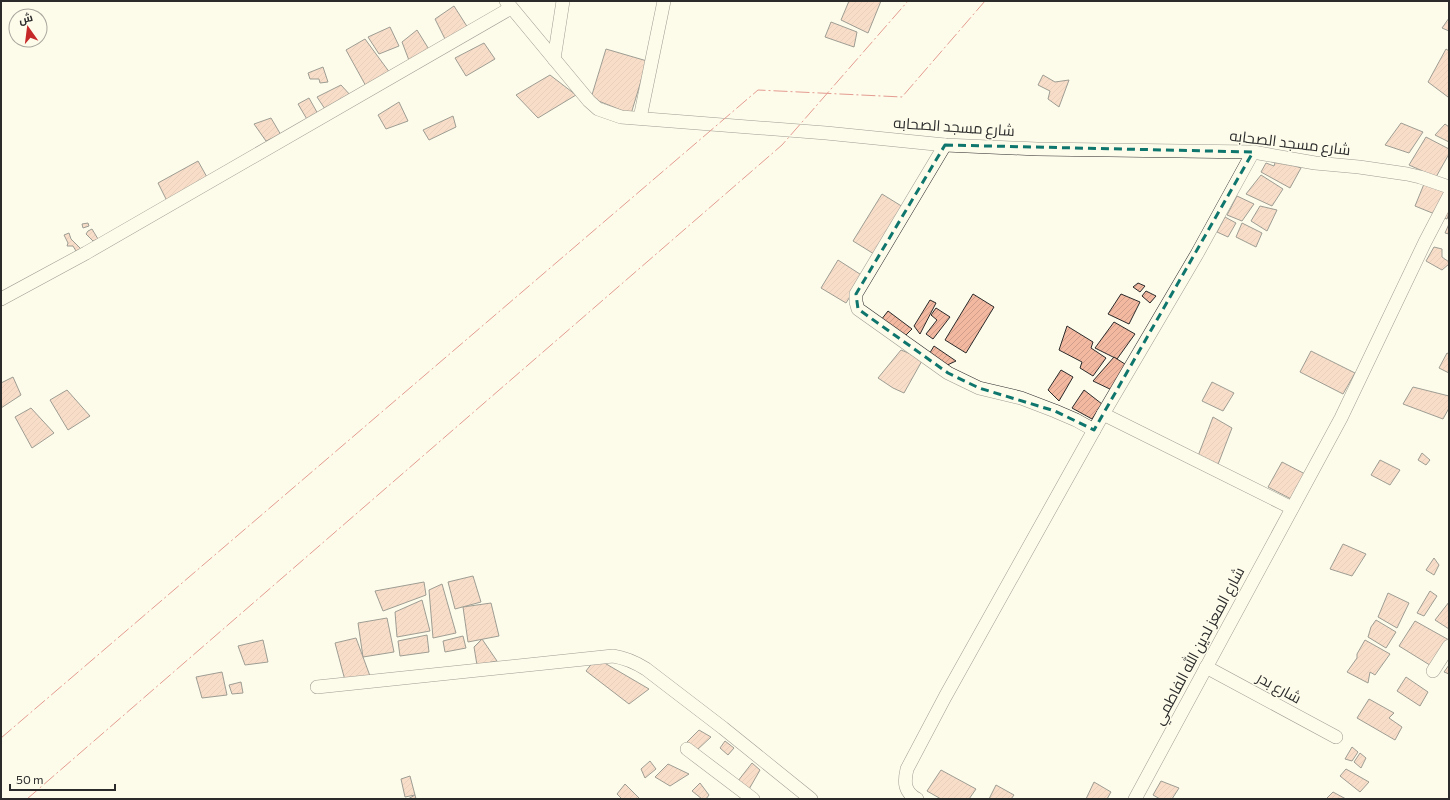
<svg xmlns="http://www.w3.org/2000/svg" width="1450" height="800" viewBox="0 0 1450 800" font-family="Commissioner,Cairo,sans-serif">
<defs>
<pattern id="building-hatch" width="6" height="6" patternUnits="userSpaceOnUse"><rect width="6" height="6" fill="#f2b8a0"/><path d="M-1 1l2-2M0 6l6-6M5 7l2-2" fill="none" stroke="#d09e8a"/></pattern>
</defs>
<rect width="100%" height="100%" fill="#fdfbea"/>
<!-- building -->
<g fill="url(#building-hatch)" stroke="#2b2b2b">
<path d="M849 1H881L868 33 841 20Z"/>
<path d="M454 6 468 28 446 41 435 19Z"/>
<path d="M1449 18V31L1442 28Z"/>
<path d="M831 22 857 32 854 47 825 37Z"/>
<path d="M390 27 399 46 379 54 368 37Z"/>
<path d="M417 30 430 51 410 63 402 42Z"/>
<path d="M365 39 390 73 367 88 346 50Z"/>
<path d="M484 43 495 59 466 76 455 58Z"/>
<path d="M606 49 647 61 631 114 591 98Z"/>
<path d="M1446 49 1449 51V95L1448 97 1428 82Z"/>
<path d="M323 67 328 82 320 83 319 79H310L308 73Z"/>
<path d="M550 75 576 95 538 118 516 95Z"/>
<path d="M1043 75 1055 82 1069 80 1059 107 1048 99 1050 91 1038 85Z"/>
<path d="M341 85 352 97 325 109 317 97Z"/>
<path d="M309 98 318 114 308 121 298 104Z"/>
<path d="M399 102 408 121 386 129 378 115Z"/>
<path d="M453 116 456 127 429 140 423 130Z"/>
<path d="M271 118 281 135 266 141 254 124Z"/>
<path d="M1401 123 1423 132 1409 153 1385 145Z"/>
<path d="M1445 124 1449 127V142L1435 135Z"/>
<path d="M1426 137 1449 149V154L1436 177 1409 165Z"/>
<path d="M1276 159 1301 168 1290 188 1261 172 1266 163 1274 166Z"/>
<path d="M198 161 208 179 168 203 158 183Z"/>
<path d="M1261 175 1283 189 1272 206 1246 194Z"/>
<path d="M1424 184 1449 194V213L1447 219 1415 206Z"/>
<path d="M882 194 903 207 874 254 853 241Z"/>
<path d="M1237 196 1254 204 1242 221 1227 215Z"/>
<path d="M1260 206 1277 210 1267 231 1251 221Z"/>
<path d="M1225 217 1236 223 1228 237 1217 232Z"/>
<path d="M88 223 89 226 83 228 82 224Z"/>
<path d="M1242 223 1262 233 1256 247 1236 237Z"/>
<path d="M1449 224V234L1445 233Z"/>
<path d="M92 229 98 239 93 241 86 234 88 231Z"/>
<path d="M69 233 71 239 81 249 76 251 73 246H67L68 243 64 235Z"/>
<path d="M1434 247 1442 249V257L1449 262V264L1442 270 1426 261Z"/>
<path d="M838 260 863 276 846 303 821 288Z"/>
<path d="M1138 283 1145 286 1140 292 1133 287Z"/>
<path d="M1146 291 1156 296 1150 303 1142 296Z"/>
<path d="M973 294 994 307 966 353 945 340Z"/>
<path d="M1121 294 1140 302 1129 324 1108 314Z"/>
<path d="M930 300 936 303 920 334 914 326Z"/>
<path d="M936 308 950 317 933 339 926 334 937 320 931 315Z"/>
<path d="M888 311 912 329 904 337 881 320Z"/>
<path d="M1114 322 1135 334 1117 359 1095 348Z"/>
<path d="M1067 326 1093 342 1091 348 1106 358 1093 376 1080 368 1082 362 1059 350Z"/>
<path d="M934 346 956 361 943 367 928 356Z"/>
<path d="M901 350 923 359 904 393 893 388 878 378Z"/>
<path d="M1311 351 1355 373 1343 394 1300 372Z"/>
<path d="M1447 353 1449 354V373L1439 368Z"/>
<path d="M1114 357 1131 368 1114 391 1093 381Z"/>
<path d="M1061 370 1073 377 1059 401 1048 390Z"/>
<path d="M13 377 21 395 1 408V383Z"/>
<path d="M1212 382 1234 393 1223 411 1202 401Z"/>
<path d="M1413 387 1449 396V408L1443 419 1403 404Z"/>
<path d="M67 390 90 416 68 430 50 400Z"/>
<path d="M1084 390 1102 404 1092 419 1072 408Z"/>
<path d="M31 408 54 433 32 448 15 417Z"/>
<path d="M1213 417 1232 428 1217 467 1198 456Z"/>
<path d="M1422 453 1430 460 1426 465 1418 460Z"/>
<path d="M1380 460 1400 470 1390 485 1371 475Z"/>
<path d="M1282 462 1307 475 1293 500 1268 487Z"/>
<path d="M1343 544 1366 554 1352 576 1330 569Z"/>
<path d="M1434 558 1439 565 1434 575 1426 570Z"/>
<path d="M473 576 481 602 455 609 448 582Z"/>
<path d="M424 582 426 595 383 611 375 591Z"/>
<path d="M442 584 456 633 433 638 429 590Z"/>
<path d="M1430 591 1437 596 1424 616 1417 613Z"/>
<path d="M1388 593 1409 603 1397 628 1378 617Z"/>
<path d="M422 600 430 631 397 637 395 612Z"/>
<path d="M1449 602V629L1435 620Z"/>
<path d="M491 603 499 636 468 642 463 607Z"/>
<path d="M387 618 394 652 363 657 358 623Z"/>
<path d="M1376 620 1396 632 1386 648 1368 637 1371 627Z"/>
<path d="M1415 621 1449 640 1433 667 1399 646Z"/>
<path d="M427 635 429 652 400 656 398 641Z"/>
<path d="M463 636 466 648 445 652 443 641Z"/>
<path d="M356 638 370 676 346 684 335 643Z"/>
<path d="M482 639 497 661 477 665 474 647Z"/>
<path d="M263 640 268 662 245 665 238 646Z"/>
<path d="M1365 640 1390 654 1375 675 1370 672 1368 683 1347 672 1357 658V654Z"/>
<path d="M596 658 649 689 629 704 586 671Z"/>
<path d="M1449 665V674L1444 672Z"/>
<path d="M222 672 227 695 202 698 196 677Z"/>
<path d="M1406 677 1428 692 1420 706 1397 691Z"/>
<path d="M241 682 243 693 232 694 229 685Z"/>
<path d="M1369 699 1394 713 1389 718 1402 727 1395 740 1357 718Z"/>
<path d="M699 730 711 737 697 750 686 743Z"/>
<path d="M725 741 734 748 728 755 720 748Z"/>
<path d="M1352 747 1358 752 1352 761 1345 759Z"/>
<path d="M1360 753 1366 758 1361 768 1354 762Z"/>
<path d="M650 761 656 769 645 778 641 769Z"/>
<path d="M752 763 760 770 748 791 738 781Z"/>
<path d="M668 764 689 774 670 786 655 777Z"/>
<path d="M1346 769 1369 782 1360 792 1340 776Z"/>
<path d="M941 770 976 789 969 799H941L927 791Z"/>
<path d="M410 776 415 795 405 797 401 779Z"/>
<path d="M1161 781 1179 788 1172 799H1160L1153 795Z"/>
<path d="M1094 782 1111 792 1107 799H1086Z"/>
<path d="M700 783 709 795 706 799H702L692 791Z"/>
<path d="M625 784 640 799H622L617 794Z"/>
<path d="M996 785 1014 795 1011 799H989Z"/>
<path d="M1333 792 1346 799H1326Z"/>
<path d="M415 795 416 799H408Z"/>
</g>
<g fill="none" stroke-linecap="round" stroke-linejoin="round">
<defs>
<g id="minor">
<path d="M506 1 589 101 598 109 621 117 826 133 945 145 1037 149 1253 152 1315 163 1359 167 1407 174 1420 177 1449 187"/>
<path d="M554 59 563 1"/>
<path d="M640 118 664 1"/>
<path d="M945 145 856 294V302L858 309 948 373 979 388 1021 398 1055 411 1076 420 1094 430"/>
<path d="M1 299 86 253 511 8"/>
<path d="M1103 414 1292 508"/>
<path d="M1206 667 1336 737"/>
<path d="M1433 671 1449 646"/>
<path d="M317 687 613 656C626 658 635 662 646 669L723 728 811 799"/>
<path d="M687 749 753 799"/>
<path d="M917 799C904 792 904 782 907 769L945 697 1103 414 1197 254 1253 152"/>
<path d="M1135 799 1341 418 1425 242 1449 196"/>
</g>
</defs>
<!-- minor casing -->
<use href="#minor" stroke="#2b2b2b" stroke-width="14"/>
<!-- minor -->
<use href="#minor" stroke="#fdfbea" stroke-width="13"/>
<!-- power -->
<g stroke="#c62828" stroke-width="1" stroke-dasharray="14 3 2 3" stroke-linecap="butt">
<path d="M1 738 758 90 902 97 985 1"/>
<path d="M27 799 782 145 908 1"/>
</g>
</g>
<!-- marked area -->
<path d="M0 0H1450V800H0ZM945 145 1253 152 1094 430 1055 411 979 388 948 373 858 309 856 294Z" fill="#fdfbea" fill-opacity=".55" fill-rule="evenodd"/>
<path fill="none" stroke="#0f766e" stroke-width="3" stroke-dasharray="8 5" stroke-linejoin="round" d="M945 145 1253 152 1094 430 1055 411 979 388 948 373 858 309 856 294Z"/>
<g text-anchor="middle" stroke-width="3" stroke-linejoin="round" paint-order="stroke">
<!-- street labels -->
<g font-size="15" fill="#2b2b2b" stroke="#fdfbea">
<text transform="translate(954 127) rotate(4)" y="5">شارع مسجد الصحابه</text>
<text transform="translate(1290 143) rotate(7)" y="5">شارع مسجد الصحابه</text>
<text transform="translate(1199 646) rotate(-62)" y="5">شارع المعز لدين الله الفاطمي</text>
<text transform="translate(1279 688) rotate(29)" y="5">شارع بدر</text>
</g>
</g>
<!-- border -->
<rect width="1450" height="800" fill="none" stroke="#2b2b2b" stroke-width="4"/>
<!-- north arrow -->
<g transform="translate(28 28) rotate(346)"><circle r="19" fill="#fdfbea" stroke="#a9a89e"/>
<path d="M0-3L7 15L0 10L-7 15Z" fill="#c62828"/>
<text y="-6" font-size="11" font-weight="bold" text-anchor="middle" fill="#2b2b2b">ش</text>
</g>
<!-- scale -->
<path d="M10 784v6h105v-6" fill="none" stroke="#2b2b2b" stroke-width="2"/>
<text x="16" y="784" font-size="12" fill="#2b2b2b" stroke="#fdfbea" stroke-width="3" paint-order="stroke">50 m</text>
</svg>
